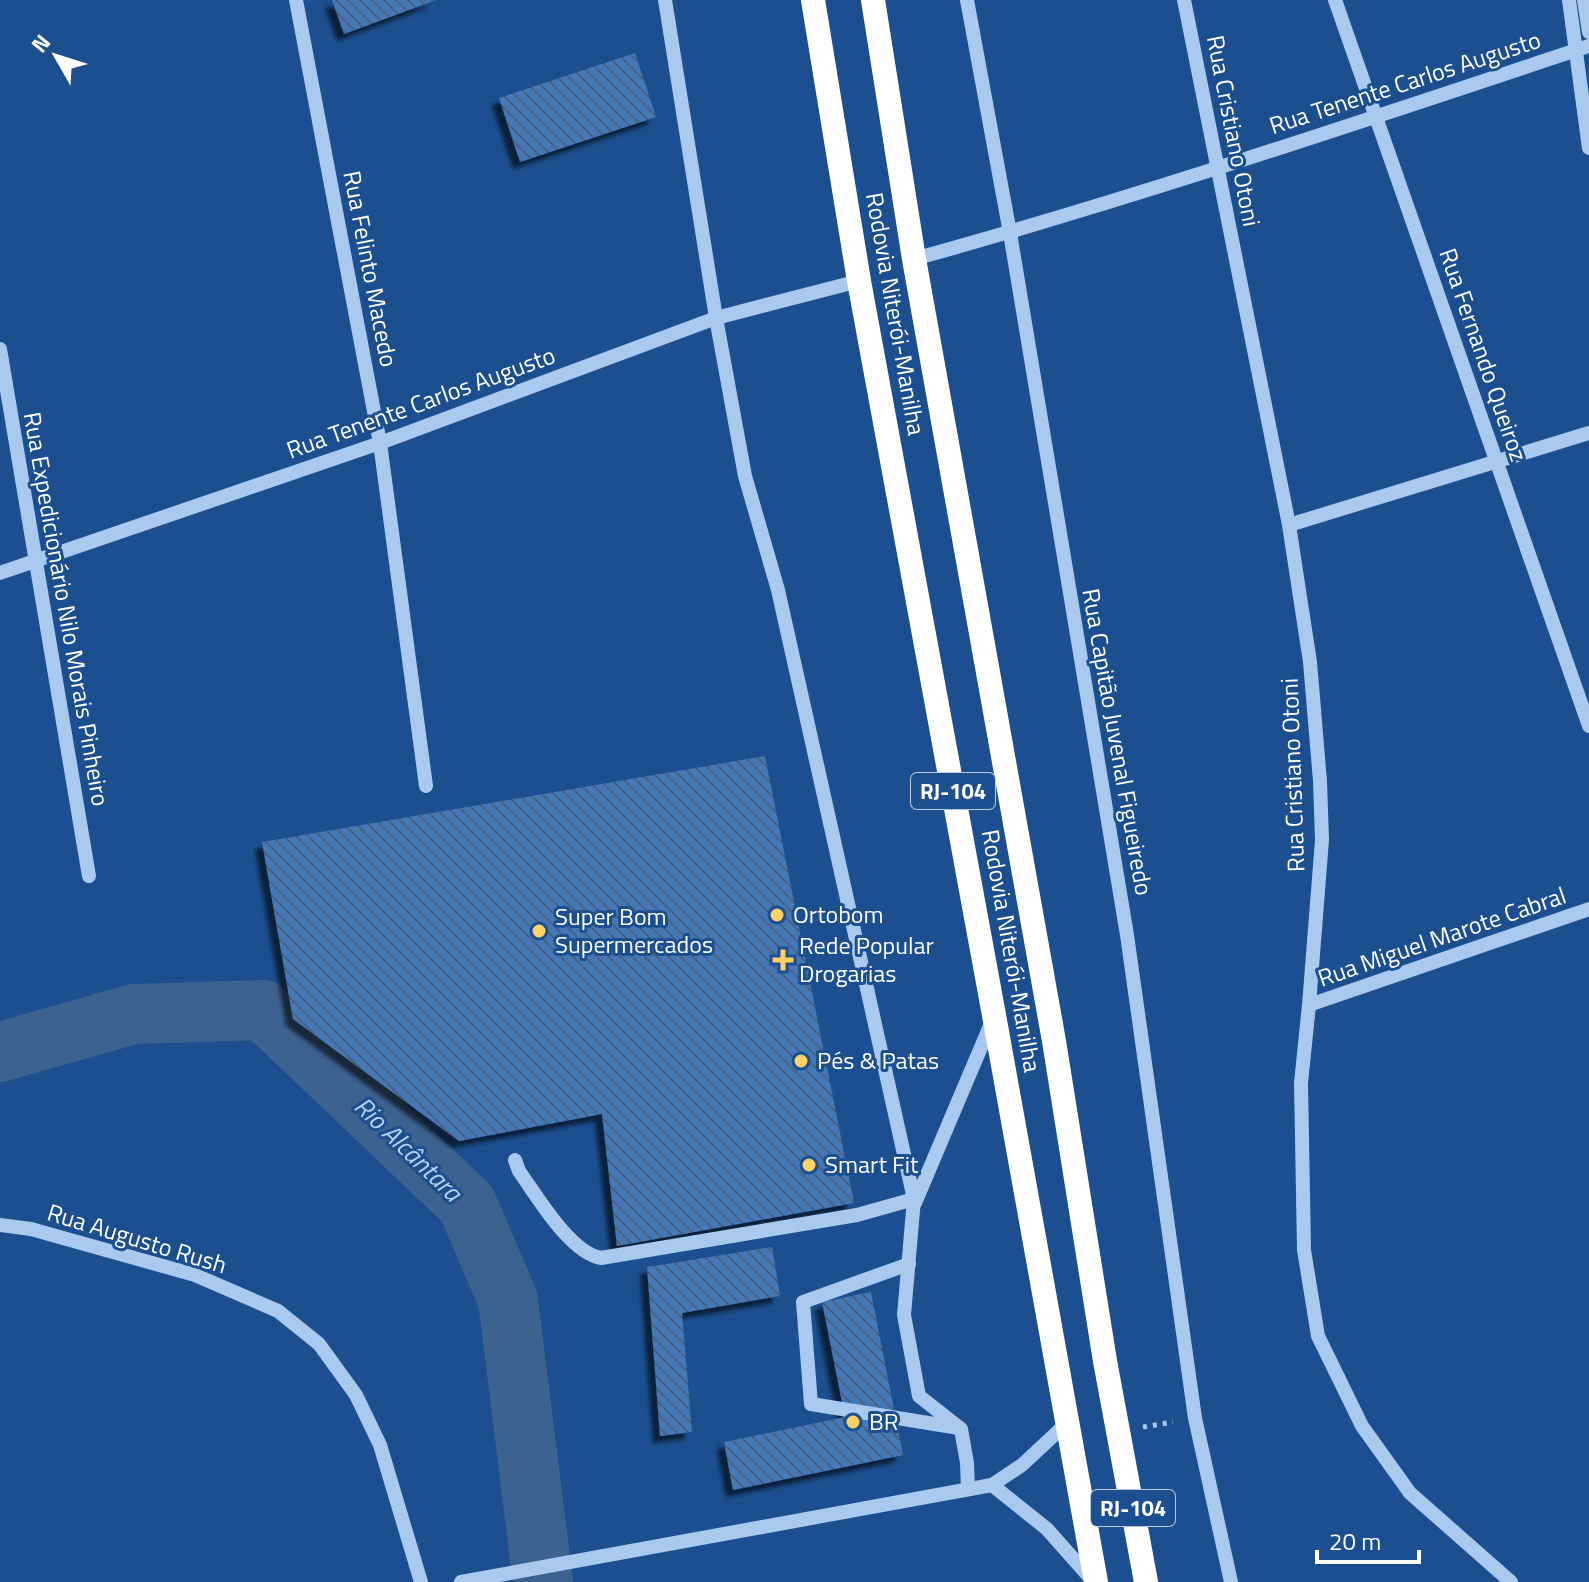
<svg xmlns="http://www.w3.org/2000/svg" width="1589" height="1582" viewBox="0 0 1589 1582" font-family="'Titillium Web',sans-serif">
<defs>
<pattern id="building-back-hatch" width="6" height="6" patternUnits="userSpaceOnUse" patternTransform="scale(2)"><rect width="6" height="6" fill="#4478b7"/><path d="M-1 5l2 2M0 0l6 6M5-1l2 2" fill="none" stroke="#486282"/></pattern>
<filter id="shadow"><feDropShadow dx="-7" dy="7" stdDeviation="2" flood-color="#0009"/></filter>
</defs>
<rect width="100%" height="100%" fill="#1b4f8f"/>
<g fill="none" stroke-linecap="round" stroke-linejoin="round">
<!-- river -->
<path stroke="#3c6290" stroke-width="60" d="M0 1052 134 1014 263 1010 467 1204 508 1300 543 1582"/>
</g>
<!-- building -->
<g fill="url(#building-back-hatch)" filter="url(#shadow)">
<path d="M332 0H436L344 34Z"/>
<path d="M635 53 656 117 520 162 499 98Z"/>
<path d="M765 756 854 1203 617 1246 602 1114 459 1141 293 1019 262 842Z"/>
<path d="M772 1247 780 1296 682 1313 692 1432 660 1436 647 1267Z"/>
<path d="M871 1292 903 1455 733 1490 724 1442 845 1417 822 1302Z"/>
</g>
<g fill="none" stroke-linecap="round" stroke-linejoin="round">
<!-- path -->
<path stroke="#a9c9ee" stroke-width="5" stroke-dasharray="4 6" stroke-linecap="butt" d="M1143 1427 1173 1422"/>
<!-- minor -->
<g stroke="#a9c9ee" stroke-width="14">
<path d="M296 0 380 443 426 786"/>
<path d="M665 0 716 318 745 476 778 590 914 1199 904 1315 919 1396 961 1429 967 1463 968 1489"/>
<path d="M967 0 1010 233 1127 935 1195 1418 1231 1582"/>
<path d="M1184 0 1289 525 1310 662 1320 781 1322 840 1309 1005 1301 1083 1304 1250 1318 1336 1362 1426 1410 1493 1511 1582"/>
<path d="M1335 0 1589 726"/>
<path d="M1569 0 1589 148"/>
<path d="M1584 0 1589 32"/>
<path d="M914 259C1142 196 1365 120 1589 46"/>
<path d="M0 349 89 876"/>
<path d="M1289 525 1589 433"/>
<path d="M0 573 380 443 716 318 859 281"/>
<path d="M1309 1005 1589 909"/>
<path d="M515 1160 519 1171C537 1196 570 1253 601 1258L857 1215 914 1199"/>
<path d="M915 1203 993 1019"/>
<path d="M0 1225 31 1229 195 1275 278 1311 319 1344 356 1395 380 1445 421 1582"/>
<path d="M909 1264 803 1302 811 1404 959 1428"/>
<path d="M992 1485 1047 1529 1093 1581"/>
<path d="M461 1582 992 1485 1022 1465 1067 1423"/>
</g>
<!-- highway -->
<g stroke="#fff" stroke-width="24">
<path d="M813 0 859 281 994 1015 1096 1582"/>
<path d="M873 0 914 259 1054 1041 1105 1361 1146 1582"/>
</g>
</g>
<!-- markers -->
<g fill="#ffd166" stroke="#1b4f8f" stroke-width="3">
<circle cx="777" cy="915" r="8"/>
<circle cx="539" cy="931" r="8"/>
<path d="M779 948h8v8h8v8h-8v8h-8v-8h-8v-8h8z"/>
<circle cx="801" cy="1061" r="8"/>
<circle cx="809" cy="1165" r="8"/>
<circle cx="853" cy="1422" r="8"/>
</g>
<g text-anchor="middle" stroke-width="6" stroke-linejoin="round" paint-order="stroke">
<!-- shield labels -->
<g fill="#1b4f8f" stroke="#bbcadd" stroke-width="2">
<rect x="911" y="773" width="84" height="36" rx="6"/>
<rect x="1091" y="1490" width="84" height="36" rx="6"/>
</g>
<g font-size="22" font-weight="bold" fill="#fff">
<text x="953" y="799">RJ-104</text>
<text x="1133" y="1516">RJ-104</text>
</g>
<!-- street labels -->
<g font-size="24" fill="#fff" stroke="#1b4f8f">
<text transform="translate(1405 83) rotate(-18)" y="8">Rua Tenente Carlos Augusto</text>
<text transform="translate(1233 131) rotate(79)" y="8">Rua Cristiano Otoni</text>
<text transform="translate(370 269) rotate(79)" y="8">Rua Felinto Macedo</text>
<text transform="translate(895 314) rotate(80)" y="8">Rodovia Niterói-Manilha</text>
<text transform="translate(1483 355) rotate(71)" y="8">Rua Fernando Queiroz</text>
<text transform="translate(421 403) rotate(-20)" y="8">Rua Tenente Carlos Augusto</text>
<text transform="translate(66 609) rotate(80)" y="8">Rua Expedicionário Nilo Morais Pinheiro</text>
<text transform="translate(1117 742) rotate(80)" y="8">Rua Capitão Juvenal Figueiredo</text>
<text transform="translate(1293 775) rotate(-92)" y="8">Rua Cristiano Otoni</text>
<text transform="translate(1442 937) rotate(-19)" y="8">Rua Miguel Marote Cabral</text>
<text transform="translate(1011 951) rotate(80)" y="8">Rodovia Niterói-Manilha</text>
<text transform="translate(137 1239) rotate(17)" y="8">Rua Augusto Rush</text>
</g>
<!-- poi labels -->
<g font-size="24" fill="#fff" stroke="#1b4f8f" text-anchor="start">
<text x="793" y="923">Ortobom</text>
<text x="555" y="925">Super Bom<tspan x="555" dy="28">Supermercados</tspan></text>
<text x="799" y="954">Rede Popular<tspan x="799" dy="28">Drogarias</tspan></text>
<text x="817" y="1069">Pés &amp; Patas</text>
<text x="825" y="1173">Smart Fit</text>
<text x="869" y="1430">BR</text>
</g>
<!-- water labels -->
<g font-size="26" font-style="italic" fill="#b5d3f5" stroke="#1b4f8f">
<text transform="translate(408 1149) rotate(44)" y="9">Rio Alcântara</text>
</g>
</g>
<!-- north arrow -->
<g transform="translate(56 56) rotate(309)" stroke="#1b4f8f" stroke-width="6" paint-order="stroke">
<path d="M0-6L14 30L0 20L-14 30Z" fill="#ffffff"/>
<text y="-12" font-size="22" font-weight="bold" text-anchor="middle" fill="#ffffff">N</text>
</g>
<!-- scale -->
<path d="M1317 1550v12h102v-12" fill="none" stroke="#ffffff" stroke-width="4"/>
<text x="1329" y="1550" font-size="24" fill="#ffffff" stroke="#1b4f8f" stroke-width="6" paint-order="stroke">20 m</text>
</svg>
